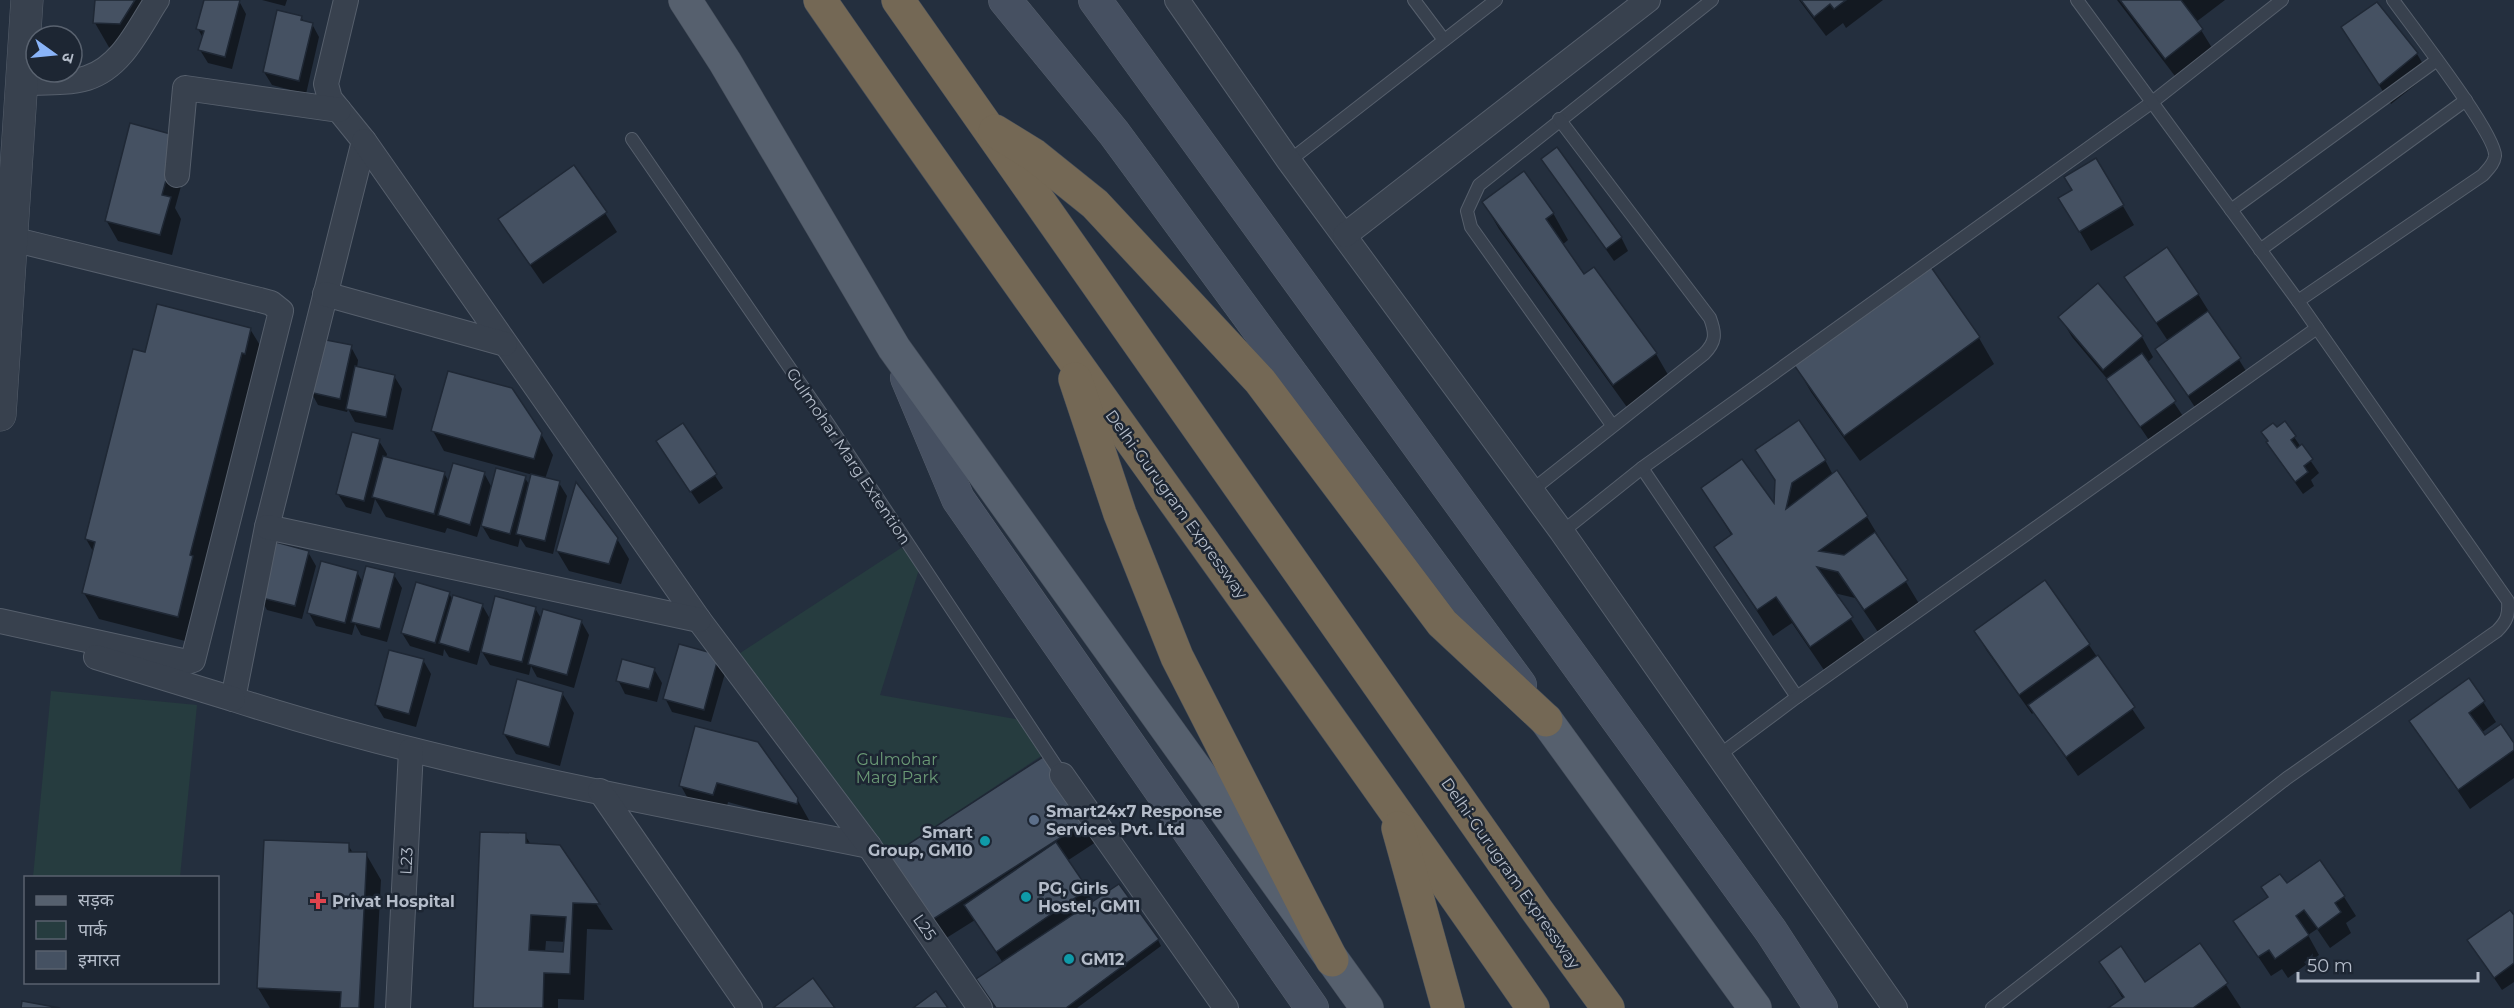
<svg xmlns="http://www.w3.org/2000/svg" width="2514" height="1008" viewBox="0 0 2514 1008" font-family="Montserrat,'Noto Sans Devanagari',sans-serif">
<rect width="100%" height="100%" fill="#242f3e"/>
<!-- green -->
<g fill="#263c3f">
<path d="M901 548 921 563 880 695 1026 721 1047 752 885 860 734 657Z"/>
<path d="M51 691 197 705 180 877H33Z"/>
</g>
<!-- shadow -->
<g fill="#0007" fill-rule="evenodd">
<path d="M97 0H165L110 49 95 23Z"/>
<path d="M205 0 239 1 246 14 232 69 208 63 200 50 203 38 198 29Z"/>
<path d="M262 0H287L285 6Z"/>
<path d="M1799 0H1883L1846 28 1843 23 1826 36Z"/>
<path d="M2117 0H2225L2196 22 2217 56 2181 84Z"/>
<path d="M301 17 304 22 312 24 319 37 306 94 272 85 264 72Z"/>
<path d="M2343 28 2417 54 2429 74 2391 104Z"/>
<path d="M189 157 175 208 181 219 172 255 118 241 106 220Z"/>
<path d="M1543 159 1621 237 1628 251 1614 261Z"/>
<path d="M2096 160 2134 225 2091 251 2060 198 2074 190Z"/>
<path d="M1484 203 1553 213 1568 240 1562 245 1584 276 1656 354 1671 380 1629 410 1499 229Z"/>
<path d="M605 213 617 232 543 284 512 239Z"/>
<path d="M1930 269 1979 338 1994 364 1860 461 1811 392 1796 366Z"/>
<path d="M2126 278 2198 294 2251 379 2200 415 2157 349 2168 341Z"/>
<path d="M2098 285 2142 337 2153 357 2147 363 2187 422 2153 446 2109 381 2072 337 2060 317Z"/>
<path d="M250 329 266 355 193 643 99 619 84 593 94 553 86 539 146 354Z"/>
<path d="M351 347 358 360 357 368 394 376 402 389 393 430 355 422 348 409 347 412 318 405 311 392Z"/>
<path d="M682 425 723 488 699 504 666 454Z"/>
<path d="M433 431 541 434 553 455 545 479 559 483 567 496 553 554 526 547 520 538 518 547 490 539 481 524 477 537 447 528 445 533 386 517 375 499 371 514 346 507 338 494 379 441 387 454 386 458 444 473 449 482 484 473 492 488 525 478 530 486 533 475 444 451Z"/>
<path d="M2294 437 2319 473 2311 480 2314 486 2303 494 2267 443Z"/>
<path d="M1757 451 1825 460 1833 475 1837 473 1867 517 1921 607 1880 635 1855 598 1834 593 1867 644 1826 673 1792 623 1773 636 1716 548 1732 536 1703 488 1775 507 1776 483Z"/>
<path d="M617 539 629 559 621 584 569 571 557 551Z"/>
<path d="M308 552 316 566 302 619 267 610 259 596Z"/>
<path d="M357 572 363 583 394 575 402 588 387 642 361 635 355 624 352 635 316 626 309 613Z"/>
<path d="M449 593 453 601 482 605 490 619 535 608 542 620 581 621 589 635 574 688 537 677 531 666 529 675 490 665 481 650 477 665 449 657 444 649 443 656 410 646 402 633Z"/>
<path d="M1976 632 2089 645 2145 728 2078 776 2034 712 2032 714 1987 651Z"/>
<path d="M718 657 726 670 711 722 672 712 665 698Z"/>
<path d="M423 660 431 674 416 727 384 718 376 705Z"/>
<path d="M654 669 662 683 657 702 625 694 618 680Z"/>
<path d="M2469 680 2496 722 2481 733 2484 737 2514 745V778L2470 809 2411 721Z"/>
<path d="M562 693 574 713 560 766 516 754 504 734Z"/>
<path d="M696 727 797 799 809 820 808 824 728 802 725 815 692 806 681 786Z"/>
<path d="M1046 757 1096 842 1067 861 1094 903 1158 940 1161 946 1077 1008H997L1003 963 975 920 940 942 898 881Z"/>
<path d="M525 835 531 845 559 846 613 930 587 929 584 1000 558 999V1008H475ZM546 941 566 942 565 954 545 953Z"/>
<path d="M348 845 353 853 366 854 381 880 374 1008H270L258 988Z"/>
<path d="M2287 885 2344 897 2356 916 2346 923 2351 933 2330 948 2317 929 2308 935 2319 955 2288 978 2282 969 2271 976 2235 922Z"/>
<path d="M2514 917V982L2502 990 2477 953Z"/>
<path d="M2200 945 2241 1008H2110L2123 999 2101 962 2145 984Z"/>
</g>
<!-- building -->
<g fill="#455162" stroke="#1f2835" stroke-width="1.5" fill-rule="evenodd">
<path d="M95 0H135L120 24 93 23Z"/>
<path d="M204 0H240L225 57 198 50 204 31 196 29Z"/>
<path d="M1801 0H1846L1834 9 1830 4 1814 17Z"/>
<path d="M2120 0H2181L2203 29 2165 59Z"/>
<path d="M2377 2 2418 53 2379 85 2341 27Z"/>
<path d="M277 10 302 16 301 20 313 23 299 81 263 72Z"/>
<path d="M130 123 178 136 162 195 171 197 160 235 105 221Z"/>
<path d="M1557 147 1622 237 1606 249 1541 159Z"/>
<path d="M2096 158 2124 205 2079 232 2058 198 2072 190 2064 177Z"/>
<path d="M574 165 607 212 530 265 498 219Z"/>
<path d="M1524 171 1554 213 1546 219 1584 274 1594 267 1657 353 1613 385 1482 202Z"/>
<path d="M2167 247 2199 294 2156 323 2124 277Z"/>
<path d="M1931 267 1980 337 1844 436 1794 365Z"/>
<path d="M2098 283 2143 336 2103 370 2058 317Z"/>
<path d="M157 304 251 328 245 354 242 353 190 555 193 556 178 617 82 593 95 542 85 539 133 349 145 352Z"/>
<path d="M2208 311 2241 358 2188 396 2155 349Z"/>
<path d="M321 339 352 345 340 399 309 392Z"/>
<path d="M2142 353 2176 401 2140 427 2106 379Z"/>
<path d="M355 366 395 375 386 417 346 409Z"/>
<path d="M448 371 512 388 542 433 534 459 431 431Z"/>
<path d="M1799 420 1826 460 1792 483 1786 509 1837 470 1868 516 1819 551 1844 555 1875 532 1908 580 1864 610 1838 572 1817 567 1853 617 1810 647 1776 597 1757 610 1714 547 1732 534 1701 488 1742 459 1774 503 1775 480 1755 450Z"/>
<path d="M2285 421 2296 436 2291 440 2297 448 2302 444 2313 459 2304 466 2308 472 2295 482 2266 442 2268 441 2261 432 2273 423 2277 427Z"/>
<path d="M683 423 717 474 690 492 656 441Z"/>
<path d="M352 432 380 439 364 501 336 494Z"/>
<path d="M383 456 445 472 434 514 372 497Z"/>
<path d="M453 463 485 472 470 525 438 515Z"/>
<path d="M496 468 526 476 510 534 481 526Z"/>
<path d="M531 474 560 481 545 541 516 534Z"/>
<path d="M576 482 618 538 609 564 556 551Z"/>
<path d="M272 541 309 551 295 606 258 597Z"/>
<path d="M321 561 358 571 345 623 307 613Z"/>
<path d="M366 566 395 573 380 629 351 622Z"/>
<path d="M2045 580 2090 644 2019 695 1974 631Z"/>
<path d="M416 582 450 592 435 643 401 633Z"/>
<path d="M453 595 483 604 469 652 439 643Z"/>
<path d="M495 596 536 607 522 662 481 652Z"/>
<path d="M543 609 582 620 567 675 528 664Z"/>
<path d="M679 644 719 655 704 710 663 699Z"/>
<path d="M389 650 424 659 409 714 375 705Z"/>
<path d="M2098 655 2135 707 2066 757 2028 705Z"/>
<path d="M622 659 655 668 649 689 616 681Z"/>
<path d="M2469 678 2485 701 2469 713 2485 735 2501 724 2514 743V750L2458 790 2409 721Z"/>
<path d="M517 679 563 692 549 747 503 734Z"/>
<path d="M695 726 758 742 798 798 797 804 717 783 713 795 679 786Z"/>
<path d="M1046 755 1085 822 927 923 884 860Z"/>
<path d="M480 832 526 833V843L560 845 600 904 573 903 570 974 544 973 543 1008H473ZM531 915 566 917 563 952 529 950Z"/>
<path d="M264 840 349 843V852H367L359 1008H340L341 992 257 988Z"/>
<path d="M1056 842 1088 889 996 952 964 905Z"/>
<path d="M2320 860 2345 896 2335 903 2341 912 2318 929 2304 910 2296 916 2309 935 2275 959 2269 950 2258 957 2233 921 2268 897 2261 887 2280 874 2287 883Z"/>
<path d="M1119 884 1159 939 1066 1008H996L976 979Z"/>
<path d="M2510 910 2514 915V963L2494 978 2467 940Z"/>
<path d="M2200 943 2228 983 2193 1008H2108L2124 997 2099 962 2121 946 2145 982Z"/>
<path d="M813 978 835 1008H773Z"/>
<path d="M936 991 948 1008H913Z"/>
<path d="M22 1001 60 1008H21Z"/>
</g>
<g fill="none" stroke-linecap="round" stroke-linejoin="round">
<defs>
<g id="service">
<path d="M1414 0 1444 40"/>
<path d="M632 139 829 425 1062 775"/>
<path d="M1289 161 1496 0"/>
<path d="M2231 210 2437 60"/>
<path d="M2260 250 2466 100"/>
<path d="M2298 301 2483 175C2488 169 2494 164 2495 156 2497 135 2410 24 2393 0"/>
<path d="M1612 425 1471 227 1467 211 1479 185 1712 0"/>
<path d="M1642 468 1797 697"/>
<path d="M1531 491 1704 354C1716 342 1716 334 1710 318L1559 119"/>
<path d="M1562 532 1642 468 2151 103 2282 0"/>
<path d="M1718 756 1797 697 2317 328"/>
<path d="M1992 1008 2287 778 2497 631C2507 621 2509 615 2508 601L2298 301 2077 0"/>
</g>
<g id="minor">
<path d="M346 0 326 84 330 99 364 141 267 527 233 699C440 766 656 803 869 846"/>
<path d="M1177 0 1289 161 1562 532 1895 1008"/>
<path d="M22 83C42 82 67 84 87 78 122 67 138 29 157 0"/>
<path d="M364 141 699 620 869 846 980 1008"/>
<path d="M177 175 185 88 339 110"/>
<path d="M1345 235 1648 0"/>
<path d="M325 294 505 344"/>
<path d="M267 527 699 620"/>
<path d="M0 621 187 662 193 660 281 311 271 303 260 300 12 239"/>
<path d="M96 657 233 699"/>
<path d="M1062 775 1226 1008"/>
<path d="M600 791 750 1008"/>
<path d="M398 1008 411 750"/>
</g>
<path id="tertiary" d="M0 415 27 0"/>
<g id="secondary">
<path d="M1005 0 1114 133 1520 685"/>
<path d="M1095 0 1771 931 1821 1008"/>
<path d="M907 378 958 499 1312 1008"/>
</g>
<g id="primary">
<path d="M685 0 725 62 894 348 1367 1008"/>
<path d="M1546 720 1755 1008"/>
</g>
<g id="motorway">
<path d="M820 0C1054 339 1299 669 1533 1008"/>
<path d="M898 0 1536 909 1608 1008"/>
<path d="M995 131 1034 155 1095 204 1260 381 1442 623 1546 720"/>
<path d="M1075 379 1120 514 1177 657 1332 960"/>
<path d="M1398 828 1448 1008"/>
</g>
</defs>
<!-- service casing -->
<use href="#service" stroke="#565f6c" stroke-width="14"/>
<!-- minor casing -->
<use href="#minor" stroke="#565f6c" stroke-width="26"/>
<!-- tertiary casing -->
<use href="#tertiary" stroke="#565f6c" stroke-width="33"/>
<!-- secondary casing -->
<use href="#secondary" stroke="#565f6c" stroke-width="34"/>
<!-- primary casing -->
<use href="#primary" stroke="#414a57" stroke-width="34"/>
<!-- motorway casing -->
<use href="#motorway" stroke="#434c59" stroke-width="34"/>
<!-- service -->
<use href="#service" stroke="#38414e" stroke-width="12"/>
<!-- minor -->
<use href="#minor" stroke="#38414e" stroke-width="24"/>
<!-- tertiary -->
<use href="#tertiary" stroke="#38414e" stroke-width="32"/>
<!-- secondary -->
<use href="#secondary" stroke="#465061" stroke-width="33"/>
<!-- primary -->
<use href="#primary" stroke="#56606e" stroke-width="33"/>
<!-- motorway -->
<use href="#motorway" stroke="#746855" stroke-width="33"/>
</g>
<!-- markers -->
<circle fill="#5c6f8a" stroke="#1d2633" stroke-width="2" cx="1034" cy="820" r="6"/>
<g fill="#0f9aa8" stroke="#1d2633" stroke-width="2">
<circle cx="985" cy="841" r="6"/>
<circle cx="1026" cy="897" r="6"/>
<circle cx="1069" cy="959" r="6"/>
</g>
<path fill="#e0444e" stroke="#1d2633" stroke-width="2" d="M315 892h6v6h6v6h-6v6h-6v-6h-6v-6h6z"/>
<g text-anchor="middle" stroke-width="5" stroke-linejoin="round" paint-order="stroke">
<!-- street labels -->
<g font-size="16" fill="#b4bcc9" stroke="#1d2633">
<text transform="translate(849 456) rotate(56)" y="6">Gulmohar Marg Extention</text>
<text transform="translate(1177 504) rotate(54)" y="6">Delhi-Gurugram Expressway</text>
<text transform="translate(406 861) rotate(-87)" y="6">L23</text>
<text transform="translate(1511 873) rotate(55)" y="6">Delhi-Gurugram Expressway</text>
<text transform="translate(925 927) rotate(55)" y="6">L25</text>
</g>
<!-- park labels -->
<g font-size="16" fill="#6b9a76" stroke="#1d2633">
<text x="897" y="765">Gulmohar<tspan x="897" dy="18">Marg Park</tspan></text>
</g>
<!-- poi labels -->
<g font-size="16" font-weight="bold" fill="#b4bcc9" stroke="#1d2633" text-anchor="start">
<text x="1046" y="817">Smart24x7 Response<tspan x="1046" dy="18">Services Pvt. Ltd</tspan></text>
<text x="973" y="838" text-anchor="end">Smart<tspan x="973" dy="18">Group, GM10</tspan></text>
<text x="1038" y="894">PG, Girls<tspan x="1038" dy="18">Hostel, GM11</tspan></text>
<text x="332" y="907">Privat Hospital</text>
<text x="1081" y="965">GM12</text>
</g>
</g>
<!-- legend -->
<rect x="24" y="876" width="195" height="108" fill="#1d2633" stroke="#59626f" stroke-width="1.5"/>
<rect x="36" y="896" width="30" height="9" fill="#56606e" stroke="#59626f" stroke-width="1.5"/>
<text x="78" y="906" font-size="18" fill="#b4bcc9">सड़क</text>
<rect x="36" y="921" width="30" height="18" fill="#263c3f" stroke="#59626f" stroke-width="1.5"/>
<text x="78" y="936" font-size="18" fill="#b4bcc9">पार्क</text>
<rect x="36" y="951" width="30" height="18" fill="#455162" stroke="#59626f" stroke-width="1.5"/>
<text x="78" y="966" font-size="18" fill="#b4bcc9">इमारत</text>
<!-- north arrow -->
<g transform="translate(54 54) rotate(105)"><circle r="28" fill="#1d2633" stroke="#59626f" stroke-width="1.5"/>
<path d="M0-4.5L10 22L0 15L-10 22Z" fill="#8ab4f8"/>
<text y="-9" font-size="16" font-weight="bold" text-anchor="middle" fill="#b4bcc9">उ</text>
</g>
<!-- scale -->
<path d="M2298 972v9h180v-9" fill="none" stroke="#b4bcc9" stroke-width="3"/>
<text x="2307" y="972" font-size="18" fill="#b4bcc9" stroke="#1d2633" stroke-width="4.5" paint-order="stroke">50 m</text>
</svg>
